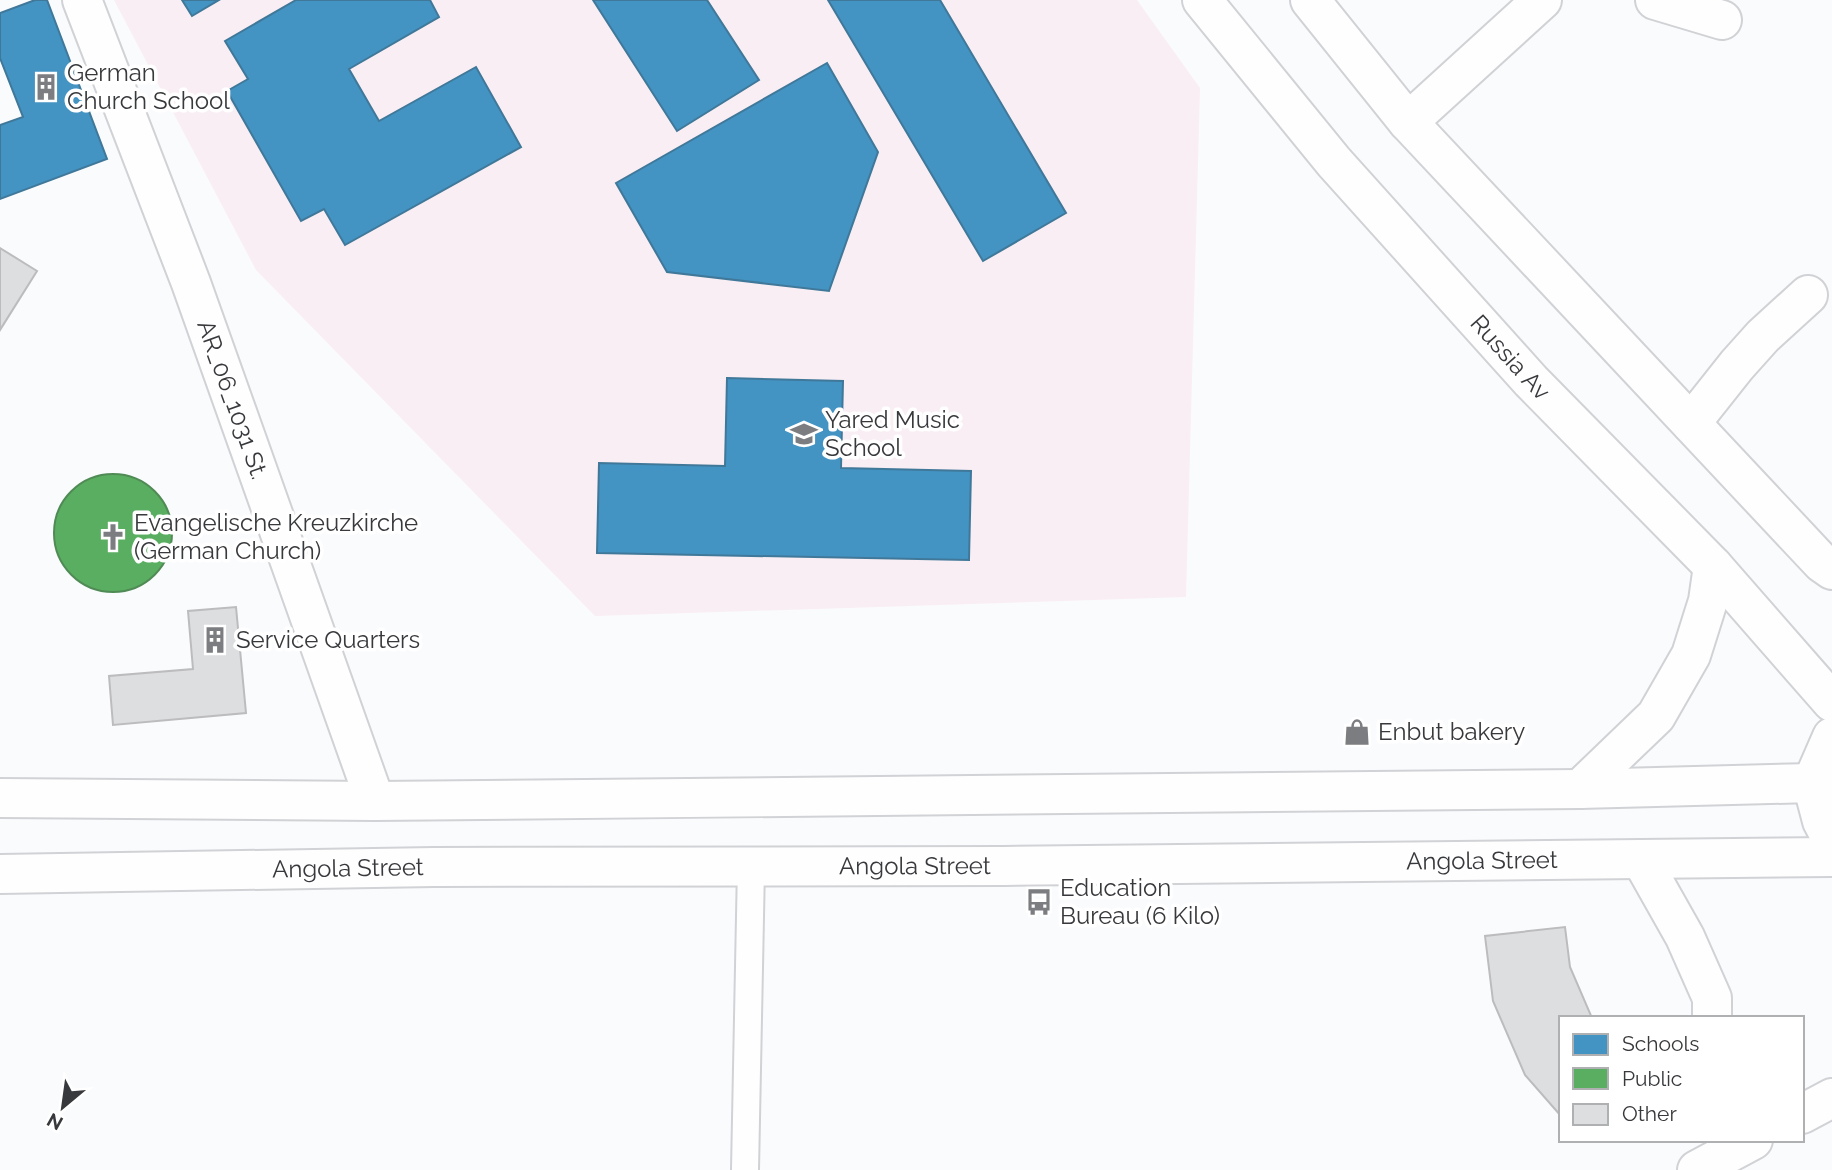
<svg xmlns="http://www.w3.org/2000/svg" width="1832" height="1170" viewBox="0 0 1832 1170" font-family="Raleway,sans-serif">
<rect width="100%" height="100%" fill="#fafbfd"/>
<!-- education -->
<path fill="#f9eef3" d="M114 0H1137L1200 88 1186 597 595 616 256 270Z"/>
<!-- schools -->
<g fill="#4393c3" stroke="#40789a" stroke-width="2">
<path d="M35 0H47L107 159 0 199V125L23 117 0 58V13Z"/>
<path d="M182 0H219L192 16Z"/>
<path d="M296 0H430L439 17 349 69 379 121 476 67 521 147 345 245 324 209 301 221 227 91 248 79 225 41Z"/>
<path d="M593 0H707L759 80 677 131Z"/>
<path d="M828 0H940L1066 213 983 261Z"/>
<path d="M827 63 878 152 829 291 667 272 616 183Z"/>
<path d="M727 378 843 381 841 468 971 471 969 560 597 553 599 463 725 466Z"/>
</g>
<!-- public -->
<circle fill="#5aae61" stroke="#508b56" stroke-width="2" cx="113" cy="533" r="59"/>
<!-- building -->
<g fill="#dddee0" stroke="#bcbcbf" stroke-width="2">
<path d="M0 248 37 271 0 330Z"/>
<path d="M236 607 246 713 113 725 109 676 193 669 188 611Z"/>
<path d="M1565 927 1570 967 1592 1018H1561V1116L1525 1075 1493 1001 1485 936Z"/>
</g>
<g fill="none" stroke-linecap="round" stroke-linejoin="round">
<defs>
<path id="lane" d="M745 1170 751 866"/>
<g id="street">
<path id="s1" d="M82 0 191 283 375 801"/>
<path d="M1655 0 1722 20"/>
<path d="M1408 122 1542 0"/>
<path d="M1691 423 1737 365 1763 336 1808 295"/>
</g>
<g id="secondary">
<path d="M0 798 375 801 1580 789 1812 783"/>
<path d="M1641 859 1685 937 1712 998V1018"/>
<path id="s2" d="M0 874 434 867 1004 866 1832 857"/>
<path d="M1802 1114 1832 1098"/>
<path d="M1697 1170 1753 1140"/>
</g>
<g id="primary">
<path id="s3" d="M1202 0 1334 162 1531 381 1713 566 1832 702"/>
<path d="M1310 0 1408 122 1822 563 1832 570"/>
<path d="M1832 737 1812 783 1822 821 1832 840"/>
<path d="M1580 789 1656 716 1691 655 1708 601 1713 566"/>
</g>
</defs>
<!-- lane casing -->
<use href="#lane" stroke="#d1d2d5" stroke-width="30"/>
<!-- street casing -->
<use href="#street" stroke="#d1d2d5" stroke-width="42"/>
<!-- secondary casing -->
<use href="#secondary" stroke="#d1d2d5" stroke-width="42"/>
<!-- primary casing -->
<use href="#primary" stroke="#d1d2d5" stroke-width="42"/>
<!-- lane -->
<use href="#lane" stroke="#fefeff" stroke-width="26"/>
<!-- street -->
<use href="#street" stroke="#fefeff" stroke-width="38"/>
<!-- secondary -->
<use href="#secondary" stroke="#fefeff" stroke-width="38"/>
<!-- primary -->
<use href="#primary" stroke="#fefeff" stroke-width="38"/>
</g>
<!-- icons -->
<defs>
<symbol id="building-bare" viewBox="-9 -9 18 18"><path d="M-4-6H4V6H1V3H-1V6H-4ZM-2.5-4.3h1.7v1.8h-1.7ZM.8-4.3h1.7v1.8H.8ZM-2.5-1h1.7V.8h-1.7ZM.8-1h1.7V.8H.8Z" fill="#7c7d80" stroke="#fff" stroke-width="2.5" paint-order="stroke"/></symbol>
<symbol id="university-bare" viewBox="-9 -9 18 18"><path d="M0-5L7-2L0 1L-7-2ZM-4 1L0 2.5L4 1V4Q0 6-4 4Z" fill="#7c7d80" stroke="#fff" stroke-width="2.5" paint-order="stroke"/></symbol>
<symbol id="church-bare" viewBox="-9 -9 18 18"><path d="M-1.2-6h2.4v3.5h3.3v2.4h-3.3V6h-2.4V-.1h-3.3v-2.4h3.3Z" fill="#7c7d80" stroke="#fff" stroke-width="2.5" paint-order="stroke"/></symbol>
<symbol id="shop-bare" viewBox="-9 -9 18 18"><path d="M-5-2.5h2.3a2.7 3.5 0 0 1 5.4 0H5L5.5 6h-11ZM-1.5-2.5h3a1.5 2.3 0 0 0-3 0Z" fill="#7c7d80" stroke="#fff" stroke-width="2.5" paint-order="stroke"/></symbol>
<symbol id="bus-bare" viewBox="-9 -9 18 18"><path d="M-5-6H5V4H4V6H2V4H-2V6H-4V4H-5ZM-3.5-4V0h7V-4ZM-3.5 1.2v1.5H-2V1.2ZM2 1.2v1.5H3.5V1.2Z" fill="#7c7d80" stroke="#fff" stroke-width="2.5" paint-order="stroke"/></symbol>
</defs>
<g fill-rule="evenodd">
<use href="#building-bare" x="27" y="68" width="38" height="38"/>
<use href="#university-bare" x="785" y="415" width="38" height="38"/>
<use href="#church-bare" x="94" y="518" width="38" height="38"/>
<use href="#building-bare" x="196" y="621" width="38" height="38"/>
<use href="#shop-bare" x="1338" y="713" width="38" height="38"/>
<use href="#bus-bare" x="1020" y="883" width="38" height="38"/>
</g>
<g text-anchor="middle" stroke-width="7" stroke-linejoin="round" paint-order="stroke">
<!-- poi labels -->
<g font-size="24" fill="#38393c" stroke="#fff" text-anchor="start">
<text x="67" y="81">German<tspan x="67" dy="28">Church School</tspan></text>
<text x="825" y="428">Yared Music<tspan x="825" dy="28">School</tspan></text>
<text x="134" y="531">Evangelische Kreuzkirche<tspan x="134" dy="28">(German Church)</tspan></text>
<text x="236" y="648">Service Quarters</text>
<text x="1378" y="740">Enbut bakery</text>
<text x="1060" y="896">Education<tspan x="1060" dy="28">Bureau (6 Kilo)</tspan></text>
</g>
<!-- street labels -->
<g font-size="24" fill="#38393c" stroke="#fff">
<text dy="8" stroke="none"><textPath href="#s3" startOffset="472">Russia Av</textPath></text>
<text dy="8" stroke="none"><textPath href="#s1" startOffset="427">AR_06_1031 St.</textPath></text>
<text dy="8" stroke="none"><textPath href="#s2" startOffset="1482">Angola Street</textPath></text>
<text dy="8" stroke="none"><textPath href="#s2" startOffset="915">Angola Street</textPath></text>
<text dy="8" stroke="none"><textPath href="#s2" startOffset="348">Angola Street</textPath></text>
</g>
</g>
<!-- legend -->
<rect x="1559" y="1016" width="245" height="126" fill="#ffffff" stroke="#afb0b1" stroke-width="2"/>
<rect x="1573" y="1034" width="35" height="21" fill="#4393c3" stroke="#afb0b1" stroke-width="2"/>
<text x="1622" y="1051" font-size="21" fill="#38393c">Schools</text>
<rect x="1573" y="1068" width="35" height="21" fill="#5aae61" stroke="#afb0b1" stroke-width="2"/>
<text x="1622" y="1086" font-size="21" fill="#38393c">Public</text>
<rect x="1573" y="1104" width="35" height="21" fill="#dddee0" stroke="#afb0b1" stroke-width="2"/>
<text x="1622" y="1121" font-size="21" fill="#38393c">Other</text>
<!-- north arrow -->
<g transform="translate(63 1107) rotate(209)" stroke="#ffffff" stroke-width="5" paint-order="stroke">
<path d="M0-5L12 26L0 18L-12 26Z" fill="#38393c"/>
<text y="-10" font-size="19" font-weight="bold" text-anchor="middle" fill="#38393c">N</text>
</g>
</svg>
